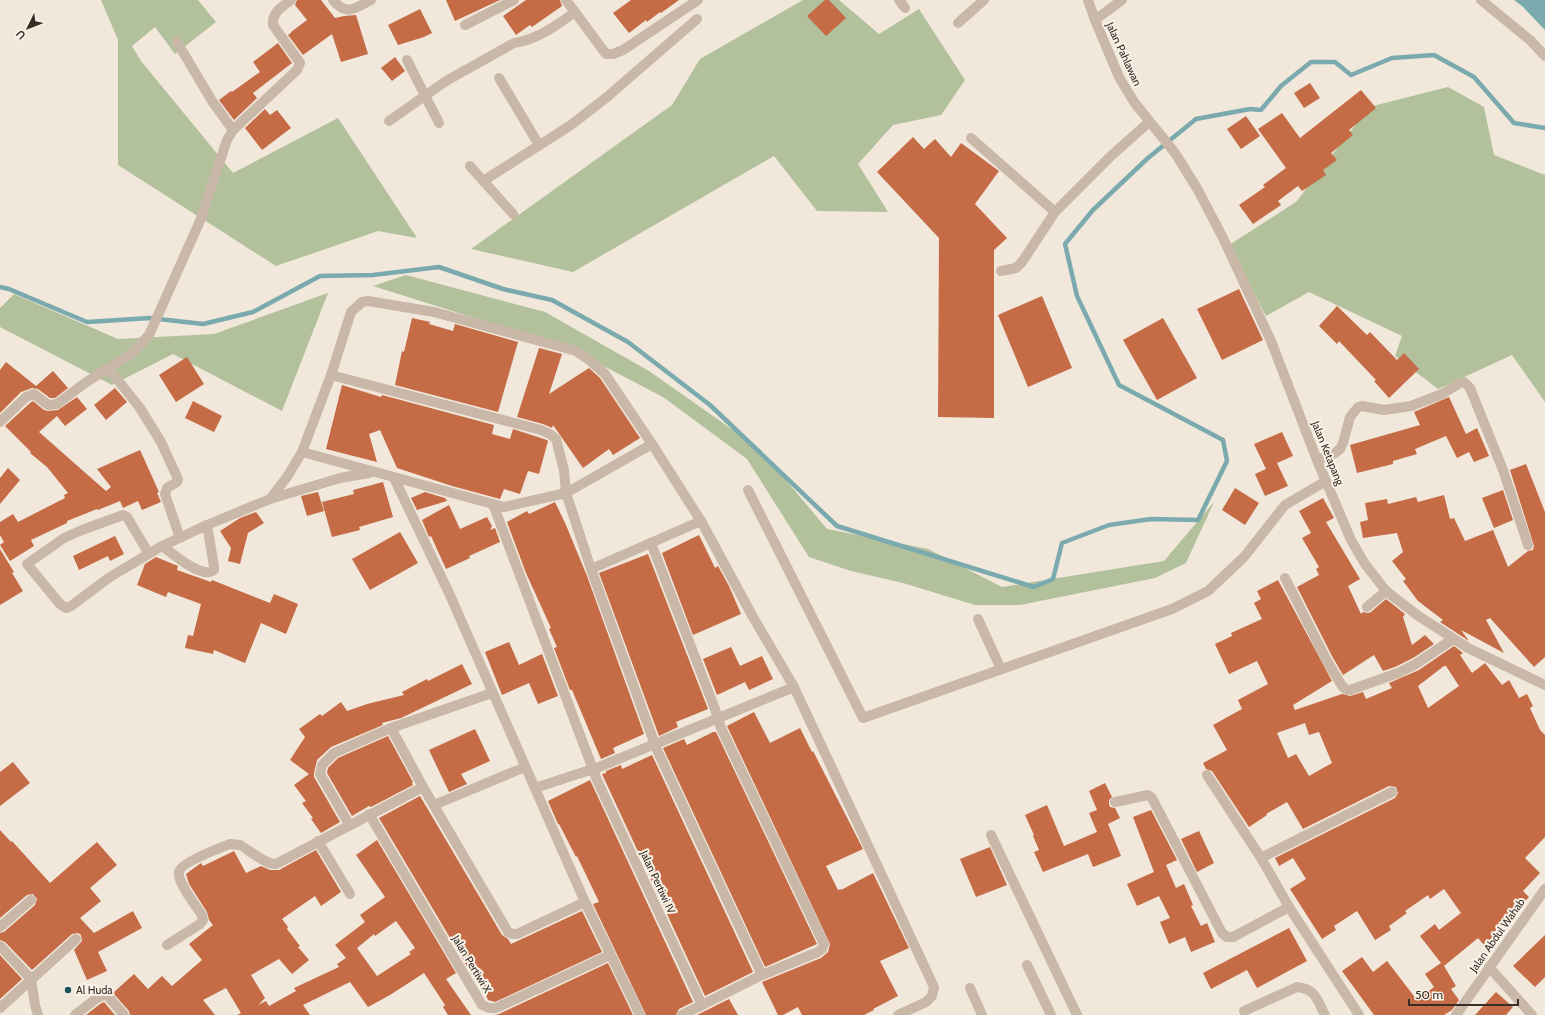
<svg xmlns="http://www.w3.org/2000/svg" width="1545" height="1015" viewBox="0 0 1545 1015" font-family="Cabin,sans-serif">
<rect width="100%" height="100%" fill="#f1e8db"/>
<!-- green -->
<g fill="#b2c09b">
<path d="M101 0H198L216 22 175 54 155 27 132 46 141 61 233 173 338 118 417 238 378 231 276 266 118 165V40Z"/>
<path d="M803 0H839L879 34 919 9 965 80 941 115 893 125 858 164 888 212 817 211 774 156 573 272 471 249 672 105 700 59Z"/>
<path d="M1448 87 1484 107 1494 155 1545 175V402L1512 355 1438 389 1395 356 1402 336 1309 292 1266 316 1229 245 1296 202 1369 107Z"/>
<path d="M406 275 545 312 649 371 760 449 827 529 928 549 1002 587 1164 561 1214 502 1186 563 1155 578 1020 605H975L903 583 851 571 809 557 747 459 663 397 569 348 373 286Z"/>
<path d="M328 293 282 411 173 354 112 385 0 327V308L14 294 118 339 214 334Z"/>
</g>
<!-- water -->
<path fill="#7aa9ae" d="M1514 0H1545V30L1522 6Z"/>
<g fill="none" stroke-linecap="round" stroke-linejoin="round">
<!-- stream -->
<path stroke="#7aa9ae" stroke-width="4.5" d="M0 287 9 289 87 322 150 318 203 324 253 312 320 276 373 275 439 267 503 289 552 300 628 342 710 405 837 526 1034 587 1053 579 1062 543 1109 525 1151 519 1198 520 1227 461 1223 440 1119 385 1077 296 1065 244 1093 210 1148 158 1196 119 1250 109 1261 110 1281 86 1311 62H1335L1351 75 1392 58 1434 55 1474 77 1514 123 1545 128"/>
</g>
<!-- building -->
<g fill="#c56b46" fill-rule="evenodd">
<path d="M297 0H321L335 18 344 16 356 15 368 54 341 62 332 34 303 55 288 35 291 33V32L307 20 295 5Z"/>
<path d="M446 0H500L455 21Z"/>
<path d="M526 0H560L562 6 532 27 530 25 516 35 503 16Z"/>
<path d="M631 0H679L661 13 660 12 647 22 646 20 629 33 613 13Z"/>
<path d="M825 0H829L846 18 826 36 807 16Z"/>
<path d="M420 9 432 33 424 37 398 45 388 25Z"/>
<path d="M278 43 292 63 253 93 257 98 234 120 219 100 231 91 232 92 260 72 253 62Z"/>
<path d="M395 57 405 71 392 81 381 68Z"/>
<path d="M1310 83 1320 98 1304 108 1294 93Z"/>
<path d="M1361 90 1376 108 1349 130 1353 135 1331 153 1337 160 1323 170 1326 175 1302 191 1298 186 1278 201 1281 205 1253 224 1239 205 1265 187 1263 185 1286 168 1258 129 1282 113 1300 138Z"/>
<path d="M265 109 270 115 277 110 291 128 262 150 245 128Z"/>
<path d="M1246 116 1260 136 1241 149 1227 129Z"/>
<path d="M913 137 924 149 935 139 951 157 961 143 999 171 975 204 1007 238 994 250V418L938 417 939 238 877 172Z"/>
<path d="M1239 289 1263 340 1222 360 1197 309Z"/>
<path d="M1042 296 1072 368 1028 387 998 315Z"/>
<path d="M1337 306 1367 335 1370 332 1397 360 1404 353 1419 369 1389 398 1374 381 1376 380 1339 341 1337 344 1319 326Z"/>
<path d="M412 318 430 322 429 324 453 331 455 324 518 342 498 412 395 385 402 351 404 352Z"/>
<path d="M1163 318 1197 378 1157 400 1123 340Z"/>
<path d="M539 348 562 354 549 394 589 368 600 378 640 438 613 455 609 449 583 468 553 425 552 428 543 424 517 417Z"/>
<path d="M187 357 204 384 176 402 159 375Z"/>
<path d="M6 362 36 386 53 371 68 388 55 398H50L38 389 32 388 21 392 0 413V370Z"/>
<path d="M342 385 381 397 382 395 494 425 492 434 510 439 513 429 547 440 548 441 539 474 528 471 520 494 504 489 500 499 452 486 397 468 380 430 369 434 377 462 326 449Z"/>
<path d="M115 388 127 402 106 420 94 405Z"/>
<path d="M77 397 87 409 65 426 57 416 39 432 106 491 111 487 97 469 140 450 159 492 157 493 161 502 142 510 138 501 123 508 120 501 98 510 97 509 67 521V523L31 540 34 546 10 561 0 545 4 542 0 535V522L13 514 18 522 65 498 64 495 68 493 47 467 30 453 31 452 5 426 30 403 33 401 44 410 48 411 58 410Z"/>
<path d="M1449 397 1466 434 1477 428 1489 456 1474 462 1469 452 1457 458 1446 436 1415 449 1417 454 1393 461V464L1357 473 1350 445 1420 425 1414 412Z"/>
<path d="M193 401 222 416 214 432 185 418Z"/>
<path d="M1282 432 1293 456 1277 463 1288 486 1265 496 1255 474 1266 469 1254 444Z"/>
<path d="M1526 464 1545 512V657L1534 667 1490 618 1486 620 1504 653 1461 630 1469 641 1440 622 1443 620 1418 601 1403 581 1406 579 1392 561 1403 552 1397 533 1363 538 1360 522 1368 520 1365 503 1387 499 1388 504 1416 497 1418 502 1444 495 1450 519 1454 518 1465 541 1493 530 1508 567 1528 551 1533 550 1534 546 1510 470Z"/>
<path d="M8 468 20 480 0 504V478Z"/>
<path d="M383 482 393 517 359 527 360 530 332 537 322 502 354 494 353 490Z"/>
<path d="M1235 488 1259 503 1245 525 1222 510Z"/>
<path d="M1503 490 1513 520 1494 528 1482 498Z"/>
<path d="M318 492 324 511 307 516 301 496Z"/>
<path d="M425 492 445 498 447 501 417 510 411 498Z"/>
<path d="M1323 498 1334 518 1326 522 1360 579 1348 586 1361 614 1363 612 1368 613 1371 612 1386 599 1405 614 1403 617 1412 645 1425 635 1434 644 1413 658 1395 667 1383 671 1374 655 1343 675 1332 656 1297 587 1319 575 1316 569 1319 567 1302 538 1311 533 1299 511Z"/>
<path d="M555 502 566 525 587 576 644 734 613 748 615 753 601 759 572 690H570L554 648 557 647 549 629 551 628 526 573 507 522 527 511 529 514Z"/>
<path d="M449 505 460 529 487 517 492 526 490 530 495 528 500 542 469 556 470 558 446 569 431 536 429 537 422 520Z"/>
<path d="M256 512 264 523 248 533 240 564 228 561 231 548 220 531 240 518Z"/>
<path d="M400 532 418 563 370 590 352 559Z"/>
<path d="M699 535 715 568 718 566 729 586 741 614 693 635 662 553Z"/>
<path d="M115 536 124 554 110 561 108 556 79 570 73 556Z"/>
<path d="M0 549 14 572 12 573 23 591 0 605Z"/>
<path d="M648 554 708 709 676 722 678 727 659 736 599 573Z"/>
<path d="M156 557 178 566 177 570 211 582 212 580 270 603 274 594 298 604 286 634 261 623 245 663 214 650 213 654 185 648 188 635 193 636 201 604 168 592 166 597 137 585 145 564Z"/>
<path d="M1278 580 1332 681 1293 705 1295 710 1342 694 1350 696 1363 692 1366 699 1392 688 1389 683 1419 670 1454 646 1463 653 1460 655 1472 673 1485 663 1502 685 1509 680 1519 698 1527 694 1533 706 1530 708 1540 730 1545 735V837L1525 858 1540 873 1523 891 1529 897 1494 932 1497 935 1485 946 1478 938 1444 966 1456 986 1451 989 1459 1000 1452 1010 1444 1015H1374L1342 971 1362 957 1373 972 1387 961 1417 1000 1434 987 1425 974 1441 963 1420 936 1435 924 1439 930 1461 913 1444 889 1430 899 1428 895 1405 911 1407 913 1389 926 1391 930 1375 940 1357 911 1334 926 1336 930 1322 939 1290 889 1306 879 1293 858 1279 866 1275 858 1395 798 1398 793 1396 787 1389 786 1303 829 1287 802 1266 814 1267 815 1249 827 1212 771 1206 769 1203 763 1227 750 1213 725 1242 709 1238 700 1268 684 1257 661 1229 674 1215 644 1232 636 1231 633 1262 619 1254 603 1261 599 1257 591ZM1444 666H1446L1459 686 1428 708 1418 686ZM1305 723 1309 735 1319 732 1332 763 1309 776 1296 754 1288 758 1277 733Z"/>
<path d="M509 642 519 665 542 654 558 696 538 704 529 683 502 695 485 652Z"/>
<path d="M731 647 740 666 762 656 773 679 749 690 745 682 717 695 703 659Z"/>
<path d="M462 664 472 684 401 718 382 723 383 725 331 747 317 760 314 773V777L340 822 321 833 311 819 313 818 302 803 306 801 294 785 309 774 290 760 305 737 299 729 320 714 322 716 341 702 347 711 367 704 404 695 402 692 427 679 428 681Z"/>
<path d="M754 712 770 743 800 728 812 752 813 751 863 849 826 866 838 890 841 889V890L873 873 909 948 880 961 898 996 873 1009 874 1010 864 1015H802L798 1007 783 1015H778L762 982 821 958 828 952 830 944 727 726Z"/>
<path d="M475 729 490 761 461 774 467 784 449 792 429 750Z"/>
<path d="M713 732H716L817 944 765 967 663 748 684 739 687 745Z"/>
<path d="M388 736 413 782 412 783 413 785 371 807 369 806 352 816 327 773 328 768 338 758Z"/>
<path d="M652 755 753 972 705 996 602 774 606 773V771L621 765 622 769Z"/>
<path d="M13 762 30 783 0 806V772Z"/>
<path d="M590 780 693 1002 679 1009 676 1015H646L593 904 599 902 577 856 576 857 559 824H558L548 801Z"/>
<path d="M1105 783 1112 797 1109 800V804L1110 807 1115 808 1120 818 1108 824 1121 856 1093 867 1088 854 1043 872 1034 852 1039 850 1033 836 1034 835 1025 815 1047 805 1064 846 1097 832 1089 813 1097 810 1089 791Z"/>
<path d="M420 796 502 935 508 939 511 944 582 911 602 952 495 1002 488 1000 480 982 478 984 472 975 379 818Z"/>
<path d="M1151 810 1177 860 1166 865 1176 888 1184 884 1193 905 1191 906 1201 926 1207 923 1215 942 1191 952 1185 937 1169 944 1160 922 1170 918 1159 896 1137 906 1127 884 1154 872 1133 817Z"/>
<path d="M0 830 11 842 12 841 50 883 97 842 117 865 90 888 101 901 80 918 94 933 133 911 142 928 98 952 107 971 87 980 74 950 82 941 81 935 78 933 72 934 32 970 5 942 0 940V933L4 932 35 905 37 899 33 894 27 895 0 918Z"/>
<path d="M1199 831 1214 863 1197 872 1181 839Z"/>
<path d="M377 840 456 973 446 979 471 1015H448L443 1007 445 1005 424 973 390 995 368 1007 350 982 303 1005 310 1015H237L241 1013 226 988 203 1000 215 1015H130L129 1011 113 993 134 974 148 989 162 976 172 986 202 960 189 944 213 925 209 920 207 912 189 884 186 874 201 863 203 866 234 851 246 873 261 866 270 870H279L316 850 341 892 321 906 315 896 282 919 288 927 287 929 300 946 298 947 309 960 292 974 279 959 251 975 265 998 258 1005 266 1001 269 1006 296 991 294 988 339 967 337 964 346 958 335 945 365 922 360 915 385 897 356 855ZM396 921 415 948 409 952 411 954 377 976 357 948 374 934 375 936Z"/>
<path d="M990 847 1007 885 976 897 960 859Z"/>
<path d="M1289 928 1307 961 1257 988 1247 970 1211 989 1203 973Z"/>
<path d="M1545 935V977L1535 987 1513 966Z"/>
<path d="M0 955 22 979 0 999Z"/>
<path d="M608 963 633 1015H494L499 1014Z"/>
<path d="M1496 992 1513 1007 1506 1015H1475Z"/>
<path d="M729 999 738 1015H697Z"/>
<path d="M104 1002 115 1015H86L100 1004Z"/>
</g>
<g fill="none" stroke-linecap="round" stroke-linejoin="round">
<!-- minor -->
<g stroke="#c9b8a7" stroke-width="10">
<path d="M333 0C347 17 355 8 371 0"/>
<path d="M566 0 606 54H613L623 50 698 0"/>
<path d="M899 0 905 8"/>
<path d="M1088 0 1095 20 1119 77 1134 102 1175 153 1198 190 1223 238 1271 341 1317 460 1351 540 1365 564 1386 591 1417 615 1468 648 1545 685"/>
<path d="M1481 0 1530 40 1545 56"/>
<path d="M1095 20 1122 0"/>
<path d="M958 23 984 0"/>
<path d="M465 25 514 0"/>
<path d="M177 42 212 101 233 130"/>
<path d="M407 60 439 123"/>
<path d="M499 78 539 145"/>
<path d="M389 121 446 81 514 43C537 40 557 25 575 12"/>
<path d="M971 138 1055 212"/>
<path d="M470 166 513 214"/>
<path d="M483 181 571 125 607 97 697 19"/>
<path d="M1001 271 1016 268 1022 262 1055 212 1111 156 1149 122"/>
<path d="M109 369 140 408 161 442 178 479 177 482 167 488 165 494 180 538"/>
<path d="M331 375 541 430 550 434 556 439 564 470 566 493 591 569 657 750 762 975"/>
<path d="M0 422 26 397 34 394 48 405 57 404 85 383 131 354 149 335 200 221 227 140 233 130 297 70 300 63 298 60 273 25C272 12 282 7 291 0"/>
<path d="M302 452 504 507 566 493 652 444"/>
<path d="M1317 460 1335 453 1340 449 1343 443 1350 417 1358 407 1362 406 1384 410 1411 406 1442 394 1460 383 1464 382 1470 388 1503 470 1528 545"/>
<path d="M394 478 449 593 585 902 640 1015"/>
<path d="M748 490 863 718 1172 609 1208 591 1244 557 1285 505 1326 481"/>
<path d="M270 499 340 478 369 473"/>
<path d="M493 504 597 780 702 1005"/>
<path d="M651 543 715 709 721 728 824 944 822 949 818 952 762 975 682 1015"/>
<path d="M162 546C172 553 202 580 214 570V566L207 525"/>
<path d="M149 554 127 517 123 515 82 530 64 538 27 564 60 604 66 608 71 606 110 577 162 546 207 525 270 499 287 477 302 452 331 375 351 312 362 302 368 301 434 312 562 347 576 351 588 359 605 374 652 444 701 521 753 617 794 687 934 987 932 996 926 1002 898 1015"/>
<path d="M591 569 701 521"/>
<path d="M1285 578 1326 659 1342 686 1347 690H1350L1398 673 1416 664 1453 639"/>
<path d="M1367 607 1386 591"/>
<path d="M978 619 1001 669"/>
<path d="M391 728 423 787 508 932 513 934H517L585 902"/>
<path d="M1207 775 1261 858 1289 907 1359 1015"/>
<path d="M535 788 599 767 794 687"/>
<path d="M1115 802 1148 795 1152 798 1222 933 1227 937H1233L1289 907"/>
<path d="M434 805 525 767"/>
<path d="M369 814 482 1005 489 1008H496L610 955"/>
<path d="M349 824 320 774 322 765 334 753 391 728 492 693"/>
<path d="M991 835 1077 1015"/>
<path d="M318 841 350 894"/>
<path d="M1261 858 1392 792"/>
<path d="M0 927 31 900"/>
<path d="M167 945 200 924 203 920 202 915C196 906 177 882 179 872 180 863 220 848 230 844L240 845C249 850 266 865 276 864L423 787"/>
<path d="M0 946 31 979 35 1005 38 1015"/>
<path d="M1027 965 1051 1015"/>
<path d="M1489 967 1532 1015"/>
<path d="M970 988 982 1015"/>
<path d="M0 1008 76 939"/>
<path d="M1244 1011 1297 987C1316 989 1317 1000 1325 1015"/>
<path d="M75 1015 97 998 106 994 124 1015"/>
<path d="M1456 1015 1545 889"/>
</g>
</g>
<!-- markers -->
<circle fill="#1d5057" stroke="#f9f2e7" stroke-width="1.5" cx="68" cy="990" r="4"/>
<g text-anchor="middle" stroke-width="4" stroke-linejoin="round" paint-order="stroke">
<!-- street labels -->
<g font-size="11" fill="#362d27" stroke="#f9f2e7">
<text transform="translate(1124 54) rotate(65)" y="4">Jalan Pahlawan</text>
<text transform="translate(1328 453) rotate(68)" y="4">Jalan Ketapang</text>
<text transform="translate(658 882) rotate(65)" y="4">Jalan Pertiwi IV</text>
<text transform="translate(1497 935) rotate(-55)" y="4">Jalan Abdul Wahab</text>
<text transform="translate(472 964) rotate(59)" y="4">Jalan Pertiwi X</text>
</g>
<!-- poi labels -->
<g font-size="11" fill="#362d27" stroke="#f9f2e7" text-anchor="start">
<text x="76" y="994">Al Huda</text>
</g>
</g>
<!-- north arrow -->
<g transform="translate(28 28) rotate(227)" stroke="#f9f2e7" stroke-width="3" paint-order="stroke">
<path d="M0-3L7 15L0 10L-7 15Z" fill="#362d27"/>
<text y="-6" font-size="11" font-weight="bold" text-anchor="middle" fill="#362d27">U</text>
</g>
<!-- scale -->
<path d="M1409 999v6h109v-6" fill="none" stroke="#362d27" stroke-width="2"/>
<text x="1415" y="999" font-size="12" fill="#362d27" stroke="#f9f2e7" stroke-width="3" paint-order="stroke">50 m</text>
</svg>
